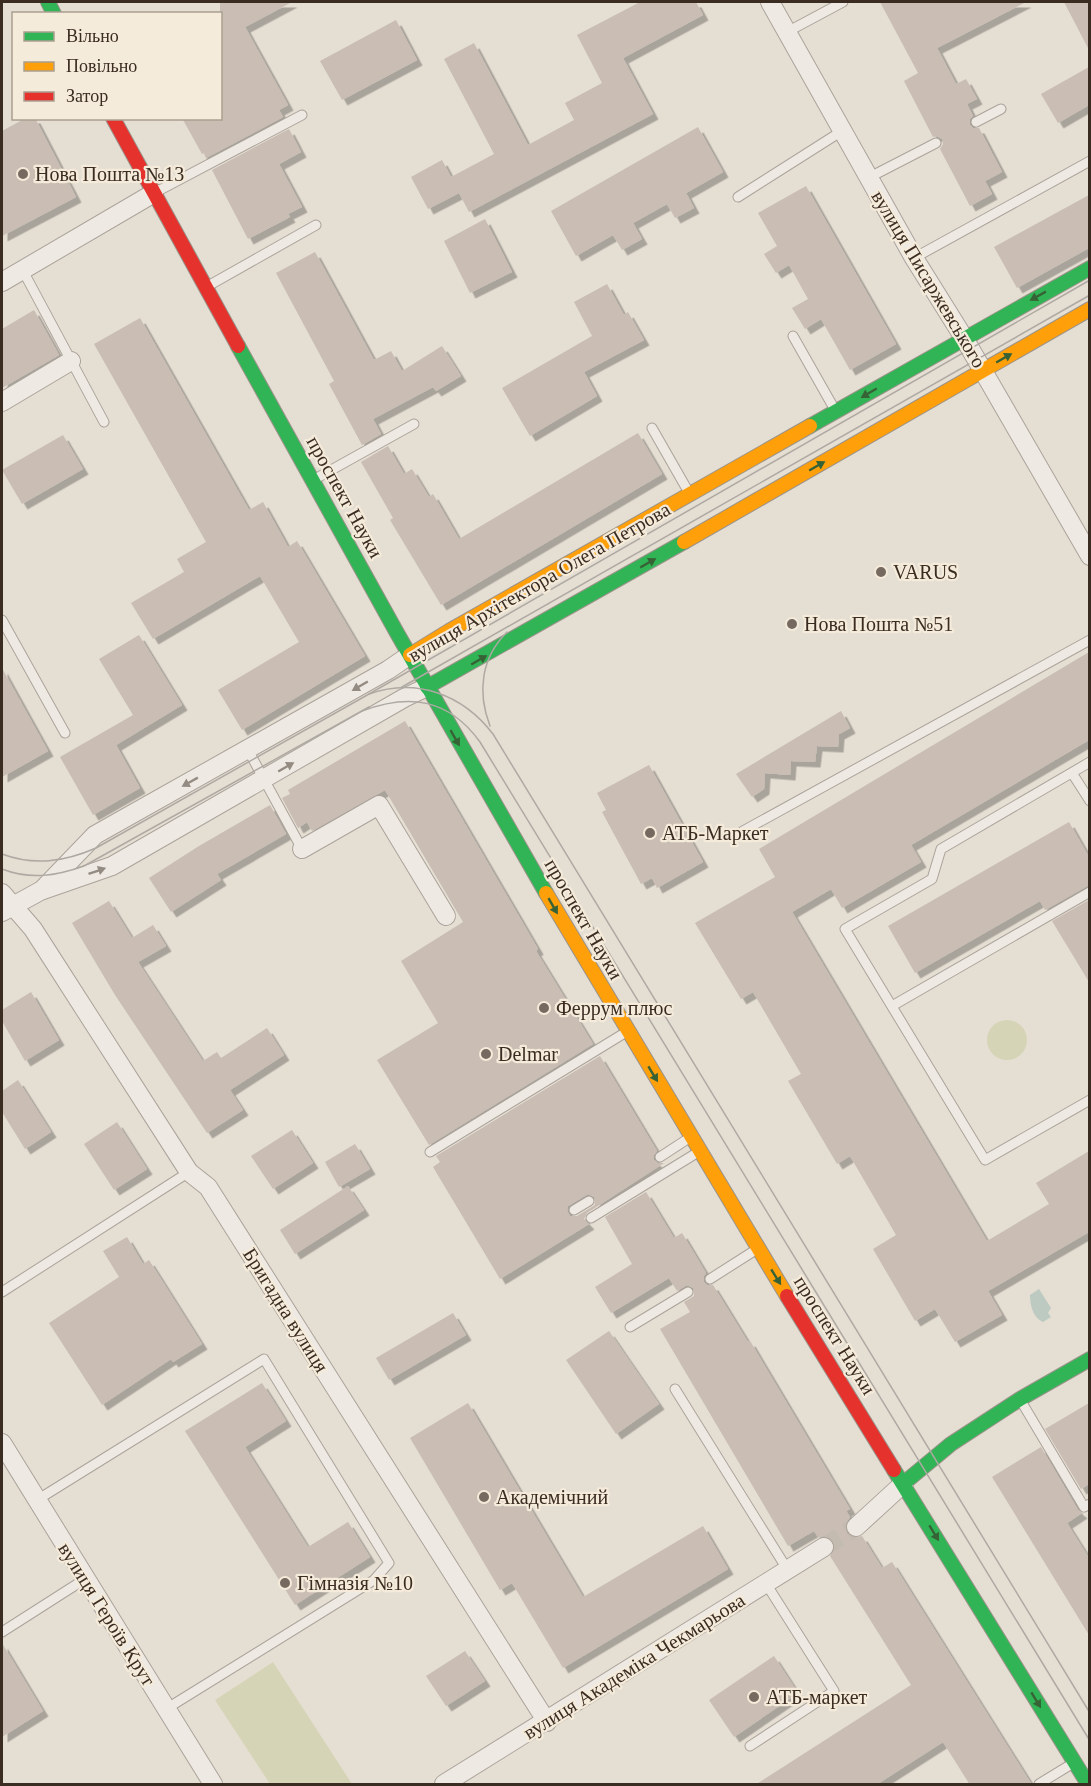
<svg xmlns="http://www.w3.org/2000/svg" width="1091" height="1786" viewBox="0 0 1091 1786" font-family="Georgia,serif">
<defs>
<filter id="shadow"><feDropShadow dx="5.5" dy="5.5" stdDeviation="0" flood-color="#0004"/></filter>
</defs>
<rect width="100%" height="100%" fill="#e5ded3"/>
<!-- green -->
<g fill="#d6d4b6">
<circle cx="1007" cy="1040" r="20"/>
<path d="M273 1662 352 1784H270L215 1700Z"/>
</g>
<!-- water -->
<path fill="#bccac1" d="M1039 1289 1051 1308 1048 1313 1051 1317 1043 1322C1033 1318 1030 1305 1030 1295Z"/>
<!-- building -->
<g fill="#c9bdb4" fill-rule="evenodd" filter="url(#shadow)">
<path d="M220 2H292L245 27 288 105 279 110 283 117 206 158 204 153 202 154 182 118H220Z"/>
<path d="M640 2H696L703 15 623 58 653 114 469 212 459 193 428 209 411 177 442 160 451 177 494 154 444 59 474 43 528 145 574 120 565 103 602 83 577 35Z"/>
<path d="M880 2H1026L937 48 956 84 966 79 977 99 967 104 973 116 970 119V125L973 128H979L1002 172 985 181 992 194 970 206 940 149 943 144 942 139 937 136 933 137 904 81 918 73Z"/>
<path d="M1064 2H1089V50Z"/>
<path d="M396 20 417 60 342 100 320 61Z"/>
<path d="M1089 67V105L1058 123 1041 94Z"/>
<path d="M26 118H35L76 197 2 236V131Z"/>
<path d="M698 127 723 172 686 193 694 208 675 218 667 204 633 223 642 239 622 250 613 235 576 256 551 211Z"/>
<path d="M289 129 301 152 279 164 302 207 288 214 290 217 248 239 212 170Z"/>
<path d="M806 186 896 344 850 370 821 319 805 329 792 308 808 299 789 265 776 273 764 254 777 246 758 213Z"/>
<path d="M1089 195V248L1017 288 994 247Z"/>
<path d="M485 219 512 272 470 293 444 241Z"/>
<path d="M315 252 374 360 391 351 402 371 442 346 461 376 436 391 433 387 373 419 381 434 362 445 329 384 334 381 276 273Z"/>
<path d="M607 284 624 315 628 312 644 340 584 372 597 396 530 436 502 388 592 336 574 302Z"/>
<path d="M34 310 59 355 2 388V329Z"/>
<path d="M140 318 249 510 263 502 288 547 297 541 365 656 242 730 218 690 299 642 260 576 153 639 131 603 184 572 177 559 206 542 94 344Z"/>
<path d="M638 433 662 474 441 605 390 520 393 518 361 462 388 446 404 474 412 469 429 497 433 494 459 539Z"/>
<path d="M63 435 83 469 22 504 2 470Z"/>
<path d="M139 635 182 705 116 745 140 788 93 815 60 757 133 715 99 659Z"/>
<path d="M1089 652V740L911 845 921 862 842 908 831 889 792 912 987 1241 1049 1204 1036 1183 1089 1151V1232L988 1291 1002 1315 955 1342 935 1309 915 1321 873 1249 896 1235 850 1156 837 1164 788 1081 801 1074 753 992 741 999 695 923 775 877 759 849Z"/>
<path d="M2 668 48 751 2 777Z"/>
<path d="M841 711 850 728 839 734 838 747 817 746 815 762 791 761 790 775 765 773 764 789 752 797 736 774Z"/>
<path d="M405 721 538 949 536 951 593 1044 429 1145 377 1060 438 1023 401 961 463 922 385 790 312 831 307 822 298 828 282 798 290 794 288 790Z"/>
<path d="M649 765 703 862 657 888 652 878 641 884 602 812 606 810 597 793Z"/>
<path d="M270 805 286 834 217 874 221 880 171 912 149 878 199 846Z"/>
<path d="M1069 822 1089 857V885L1045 910 1040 901 915 973 888 926Z"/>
<path d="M1089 900V982L1052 921Z"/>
<path d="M109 901 132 938 153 925 166 946 138 962 203 1061 217 1052 221 1058 267 1028 284 1055 230 1090 243 1110 207 1133 115 995 72 923Z"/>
<path d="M31 992 59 1040 25 1061 2 1021V1010Z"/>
<path d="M600 1056 657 1151 654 1155V1160L658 1163H664L587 1213 584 1219 589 1224 500 1279 433 1167 440 1162 436 1156ZM588 1194 594 1197 595 1205 577 1216H570L567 1211 568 1206Z"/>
<path d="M18 1080 51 1132 25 1149 2 1112V1091Z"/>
<path d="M117 1122 147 1169 114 1190 84 1144Z"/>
<path d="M292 1130 313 1163 273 1189 251 1156Z"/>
<path d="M355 1144 370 1169 339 1187 325 1162Z"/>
<path d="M348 1186 364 1210 295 1254 280 1230Z"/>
<path d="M646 1192 674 1238 682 1233 706 1273 704 1276V1282L707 1285H713L748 1342 750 1341 850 1509 846 1511 850 1517 845 1524 847 1534 853 1538 862 1536 882 1568 892 1562 1032 1785H970L943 1742 876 1785H755L911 1685 830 1556 835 1547 833 1541 824 1536 818 1537 814 1531 788 1546 660 1329 690 1312 684 1302 694 1296 693 1288 687 1285 677 1291 669 1278 611 1313 595 1287 632 1264 605 1217Z"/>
<path d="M127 1237 143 1264 149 1260 202 1344 173 1362 171 1359 102 1405 49 1323 119 1277 103 1251Z"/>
<path d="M453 1313 466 1335 389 1380 376 1358Z"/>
<path d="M609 1331 659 1404 616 1434 566 1360Z"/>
<path d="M262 1383 286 1421 245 1447 308 1547 348 1522 370 1557 295 1605 185 1431Z"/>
<path d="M468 1403 583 1597 703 1526 728 1569 563 1668 512 1583 500 1590 410 1438Z"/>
<path d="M1089 1403V1484L1081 1489 1045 1429Z"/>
<path d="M1041 1447 1078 1510 1082 1513 1067 1523 1089 1558V1635L992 1477Z"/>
<path d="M2 1643 43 1711 2 1737Z"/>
<path d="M465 1651 485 1681 446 1706 426 1676Z"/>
<path d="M774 1656 798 1693 734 1737 709 1700Z"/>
</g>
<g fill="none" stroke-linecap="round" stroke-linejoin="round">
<!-- street-tunnel -->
<path stroke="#c3bab0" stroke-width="18" stroke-dasharray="18 9" stroke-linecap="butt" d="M824 1547 856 1527"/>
<defs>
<g id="lane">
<path d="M787 32 843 2"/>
<path d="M976 122 1001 109"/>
<path d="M868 178 936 143"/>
<path d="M158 191 302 115"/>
<path d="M738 197 842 131"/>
<path d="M914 258 1090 161"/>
<path d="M22 269 104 422"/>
<path d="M208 286 316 225"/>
<path d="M793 336 835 410"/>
<path d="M652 428 688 491"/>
<path d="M315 479 414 424"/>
<path d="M2 620 65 733"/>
<path d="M248 750 302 849"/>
<path d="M1090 762 941 849 932 879 845 929 985 1160 1090 1100"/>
<path d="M1072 773 1090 801"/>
<path d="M743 831 1090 640"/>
<path d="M892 1006 1090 892"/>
<path d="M430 1152 623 1034"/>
<path d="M660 1157 686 1140"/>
<path d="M574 1210 589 1201"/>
<path d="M591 1218 695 1154"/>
<path d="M710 1279 754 1251"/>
<path d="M2 1292 189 1172"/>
<path d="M630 1327 688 1292"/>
<path d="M675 1389 787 1569"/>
<path d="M1021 1401 1084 1507 1090 1504"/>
<path d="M37 1500 264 1359 389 1563 374 1580 166 1709"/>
<path d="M2 1632 85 1579"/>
<path d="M750 1746 834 1691 765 1582"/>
<path d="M1039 1784 1070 1765"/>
</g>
<g id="street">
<path d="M770 2 914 258 964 338 1090 556"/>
<path d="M2 282 154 193"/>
<path d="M2 402 71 361"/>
<path d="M302 849 379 805 446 916"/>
<path d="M43 890 112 866 404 698 427 687"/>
<path d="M2 893 33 929 189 1172 208 1187 547 1722"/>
<path d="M2 912 42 890 95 835 388 670 410 655"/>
<path d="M2 1443 213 1784"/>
<path d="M856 1527 904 1483"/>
<path d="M444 1784 824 1547"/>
</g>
<g id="fast">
<path d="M48 2 54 14"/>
<path d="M238 346 397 633 546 893"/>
<path d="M810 426 1090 268"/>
<path d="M427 687 684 542"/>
<path d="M894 1470 1088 1784"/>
<path d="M904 1483 951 1444 1020 1399 1090 1359"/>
</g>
<g id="slow">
<path d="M684 542 1090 309"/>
<path d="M410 655 449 631 810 426"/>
<path d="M546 893 787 1296"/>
</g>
<g id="jam">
<path d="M113 118 238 346"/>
<path d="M787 1296 894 1470"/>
</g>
</defs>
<!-- lane casing -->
<use href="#lane" stroke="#aba39b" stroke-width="11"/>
<!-- street casing -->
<use href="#street" stroke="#aba39b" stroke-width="20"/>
<!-- fast casing -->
<use href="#fast" stroke="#9b938a" stroke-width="16"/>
<!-- slow casing -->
<use href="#slow" stroke="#9b938a" stroke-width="16"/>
<!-- jam casing -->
<use href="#jam" stroke="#9b938a" stroke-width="16"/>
<!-- lane -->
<use href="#lane" stroke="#eeeae3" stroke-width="9"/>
<!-- street -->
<use href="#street" stroke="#eeeae3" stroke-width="18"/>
<!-- fast -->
<use href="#fast" stroke="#30b455" stroke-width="14"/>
<!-- slow -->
<use href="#slow" stroke="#ff9f0a" stroke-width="14"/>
<!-- jam -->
<use href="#jam" stroke="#e5322d" stroke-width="14"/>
<!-- tram -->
<g stroke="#aea9a3" stroke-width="1.5">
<path d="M402 687 1090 295"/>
<path d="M369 694C417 677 463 695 493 734L1090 1713"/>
<path d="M362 711C410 693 449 699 480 742L1090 1741"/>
<path d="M490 726C477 692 481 658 507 632"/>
<path d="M2 854C34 866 64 862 96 848L369 694 1090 280"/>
<path d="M2 869C30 880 56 876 84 866L369 707"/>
</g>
</g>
<!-- one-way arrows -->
<defs><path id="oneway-solid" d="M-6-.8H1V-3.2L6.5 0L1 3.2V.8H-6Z" transform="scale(1.5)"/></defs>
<g fill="#376236">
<use href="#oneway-solid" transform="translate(1038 296) rotate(151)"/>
<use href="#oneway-solid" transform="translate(1004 358) rotate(-30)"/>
<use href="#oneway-solid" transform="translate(869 393) rotate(150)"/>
<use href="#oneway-solid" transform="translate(817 466) rotate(-30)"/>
<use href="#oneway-solid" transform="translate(648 563) rotate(-30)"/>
<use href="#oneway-solid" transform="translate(479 660) rotate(-30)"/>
<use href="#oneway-solid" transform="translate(455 738) rotate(60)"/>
<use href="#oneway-solid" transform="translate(553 906) rotate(60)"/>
<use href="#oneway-solid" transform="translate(653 1074) rotate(59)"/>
<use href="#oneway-solid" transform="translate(776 1277) rotate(58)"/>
<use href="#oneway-solid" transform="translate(934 1533) rotate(59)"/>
<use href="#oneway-solid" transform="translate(1036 1700) rotate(59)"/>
</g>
<g fill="#948b82">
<use href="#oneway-solid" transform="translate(360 686) rotate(150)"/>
<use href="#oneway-solid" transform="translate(286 767) rotate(-30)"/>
<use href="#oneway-solid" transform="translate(190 782) rotate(151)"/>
<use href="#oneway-solid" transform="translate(97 871) rotate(-19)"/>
</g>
<!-- markers -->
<g fill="#766a60" stroke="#f5ebda" stroke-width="2">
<circle cx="23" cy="174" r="6"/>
<circle cx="881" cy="572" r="6"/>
<circle cx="792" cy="624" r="6"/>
<circle cx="650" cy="833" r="6"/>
<circle cx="544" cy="1008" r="6"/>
<circle cx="486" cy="1054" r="6"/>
<circle cx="484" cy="1497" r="6"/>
<circle cx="285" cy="1583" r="6"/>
<circle cx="754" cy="1697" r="6"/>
</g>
<g text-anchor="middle" stroke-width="4.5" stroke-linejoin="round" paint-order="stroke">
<!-- poi labels -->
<g font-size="20" fill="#3b2c22" stroke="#f5ebda" text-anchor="start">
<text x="35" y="181">Нова Пошта №13</text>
<text x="893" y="579">VARUS</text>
<text x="804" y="631">Нова Пошта №51</text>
<text x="662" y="840">АТБ-Маркет</text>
<text x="556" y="1015">Феррум плюс</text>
<text x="498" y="1061">Delmar</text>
<text x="496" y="1504">Академічний</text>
<text x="297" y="1590">Гімназія №10</text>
<text x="766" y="1704">АТБ-маркет</text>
</g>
<!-- street labels -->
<g font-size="20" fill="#3b2c22" stroke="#f5ebda">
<text transform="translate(929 279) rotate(59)" y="7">вулиця Писаржевського</text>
<text transform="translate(345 497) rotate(61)" y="7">проспект Науки</text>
<text transform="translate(539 582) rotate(-30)" y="7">вулиця Архітектора Олега Петрова</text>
<text transform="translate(584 919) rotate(60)" y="7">проспект Науки</text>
<text transform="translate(286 1310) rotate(58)" y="7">Бригадна вулиця</text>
<text transform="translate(835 1335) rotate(58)" y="7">проспект Науки</text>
<text transform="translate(107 1614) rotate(58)" y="7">вулиця Героїв Крут</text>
<text transform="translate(634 1666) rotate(-32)" y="7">вулиця Академіка Чекмарьова</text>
</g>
</g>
<!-- border -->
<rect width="1091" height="1786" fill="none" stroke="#3b2c22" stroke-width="6"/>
<!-- legend -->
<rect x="12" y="12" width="210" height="108" fill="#f5ebda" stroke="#ab9f90" stroke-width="1.5"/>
<rect x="24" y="32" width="30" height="9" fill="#30b455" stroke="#ab9f90" stroke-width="1.5"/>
<text x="66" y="42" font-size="18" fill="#3b2c22">Вільно</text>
<rect x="24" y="62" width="30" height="9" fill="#ff9f0a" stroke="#ab9f90" stroke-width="1.5"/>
<text x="66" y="72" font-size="18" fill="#3b2c22">Повільно</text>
<rect x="24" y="92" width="30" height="9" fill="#e5322d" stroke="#ab9f90" stroke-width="1.5"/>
<text x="66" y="102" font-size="18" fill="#3b2c22">Затор</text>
</svg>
